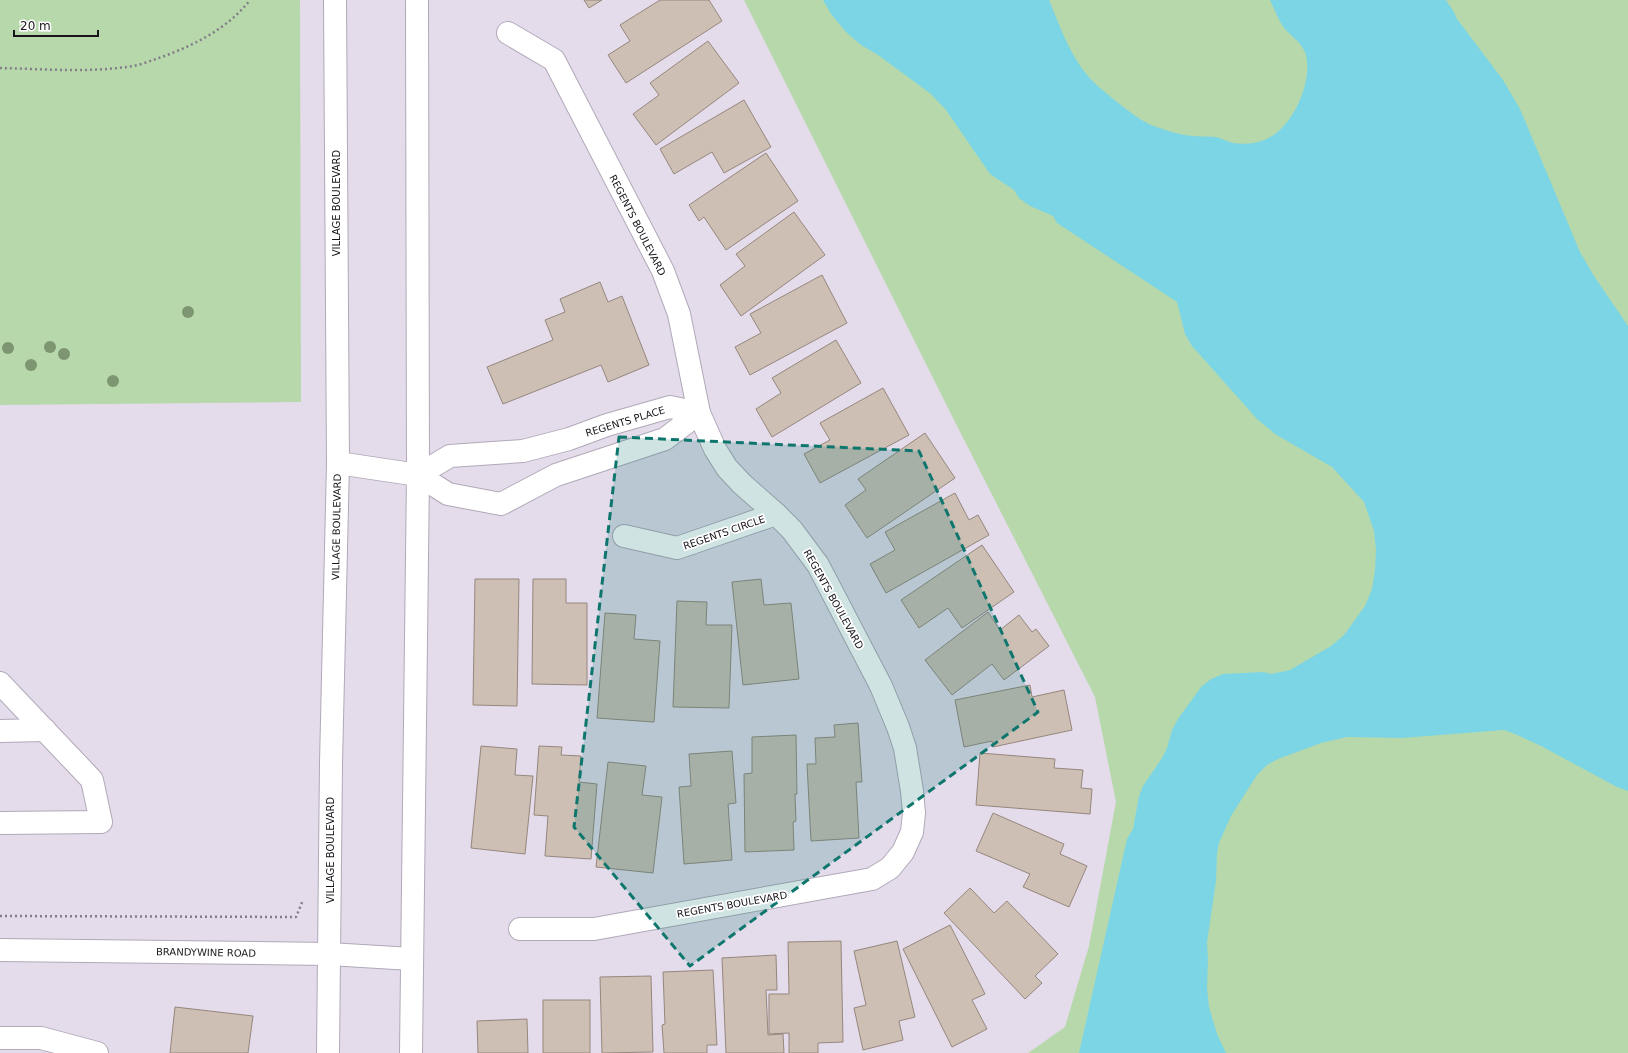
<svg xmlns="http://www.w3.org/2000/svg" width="1628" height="1053" viewBox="0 0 1628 1053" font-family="'DejaVu Sans',sans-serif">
<rect width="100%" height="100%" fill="#e4dbeb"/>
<!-- green -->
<g fill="#b7d8ab">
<path d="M0 0H300L301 402 0 405Z"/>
<path d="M744 0H1628V1053H1028L1065 1027 1089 946 1116 802 1095 697 953 418Z"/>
</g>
<!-- water -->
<path fill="#7cd5e5" d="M823 0H1049C1062 31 1073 65 1100 88 1112 98 1137 119 1151 125 1160 128 1171 132 1180 134 1192 137 1204 136 1216 137 1222 138 1227 142 1233 143 1262 147 1281 135 1295 110 1304 94 1310 73 1306 55 1302 41 1289 36 1282 25 1277 17 1274 8 1270 0H1446L1454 12 1457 19 1503 80 1520 109 1580 252 1594 276 1628 326V791L1617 787 1541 746 1515 734 1504 730 1402 738 1347 737 1321 743 1278 759 1267 765 1257 775 1231 816 1219 843 1217 854 1216 881 1207 942 1208 960 1207 987 1209 1007 1217 1034 1226 1053H1079L1127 839 1133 829 1139 796 1143 786 1162 758 1167 748 1172 730 1178 719 1201 687 1211 679 1223 674 1263 672 1271 674 1290 670 1331 646 1344 635 1365 606 1372 589 1375 570 1376 550 1374 531 1364 502 1332 467 1275 434 1257 419 1192 346 1185 334 1177 302 1057 223 1053 216 1030 206 1019 198 1014 190 990 174 946 110 931 94 878 55 861 45 846 32 831 14Z"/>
<!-- building -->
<g fill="#cdbfb4" stroke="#95877d">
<path d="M584 0H602L589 8Z"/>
<path d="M660 0H709L722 21 626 83 608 55 630 41 620 25Z"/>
<path d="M708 41 739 83 656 145 633 114 659 95 650 83Z"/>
<path d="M744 100 771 147 724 173 712 152 674 174 660 149Z"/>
<path d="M766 153 798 201 726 250 704 217 699 221 689 205Z"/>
<path d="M794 212 825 255 741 316 720 285 745 266 736 254Z"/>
<path d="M822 275 847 323 750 375 735 347 761 333 750 314Z"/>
<path d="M600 282 608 302 622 296 649 365 608 382 601 365 503 404 487 367 553 340 545 320 565 312 560 299Z"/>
<path d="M836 340 861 383 772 437 756 409 781 393 772 378Z"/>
<path d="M883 388 909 435 820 483 804 454 830 440 820 423Z"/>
<path d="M925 433 955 478 867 538 845 505 866 490 858 479Z"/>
<path d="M955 493 969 520 978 515 989 535 886 593 870 564 895 550 885 532Z"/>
<path d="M982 545 1014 592 962 628 948 608 919 628 901 600Z"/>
<path d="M475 579H519L517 706 473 705Z"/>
<path d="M533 579H566V603H587V685L532 684Z"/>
<path d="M761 579 764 605 791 603 799 679 743 685 732 582Z"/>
<path d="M677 601 707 602 706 625H732L729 708 673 707Z"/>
<path d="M988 612 1000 630 1019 615 1032 632 1036 629 1049 646 1004 680 992 664 952 695 925 660Z"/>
<path d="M605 613 636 615 634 639 660 641 654 722 597 718Z"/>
<path d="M1030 685 1032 697 1064 690 1072 730 993 747 992 741 964 747 955 700Z"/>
<path d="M858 723 862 782H856L859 838 811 841 807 764H816L815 738 835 737 834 725Z"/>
<path d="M796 735 797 794H795L796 821 793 822 794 850 745 852 744 774 752 773V737Z"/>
<path d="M481 746 517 749 515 775 533 776 525 854 471 848Z"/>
<path d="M539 746 562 747 561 755 581 756 579 782 597 784 591 859 545 856 548 816 534 815Z"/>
<path d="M732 751 736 803 728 804 732 860 684 864 679 787 691 786 689 754Z"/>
<path d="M980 753 1055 759 1054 768 1083 770 1081 788 1092 789 1090 814 976 805Z"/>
<path d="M608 762 646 766 642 795 662 797 653 873 596 867Z"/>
<path d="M993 813 1064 844 1060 854 1087 866 1069 907 1023 887 1030 874 976 851Z"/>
<path d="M970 888 994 913 1007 901 1058 954 1035 976 1042 983 1025 999 944 913Z"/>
<path d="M950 925 985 994 972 1000 987 1029 952 1047 903 949Z"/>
<path d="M841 941 843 1042 818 1043V1053H789V1033L769 1034V994H789L788 942Z"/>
<path d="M897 941 915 1017 899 1021 903 1040 863 1050 854 1008 866 1005 854 951Z"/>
<path d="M776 955 777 990H766L768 1035 783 1034 784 1053H726L722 958Z"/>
<path d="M713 970 717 1045H707V1053H664L662 1025 665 1024 663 972Z"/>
<path d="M651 976 653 1052 602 1053 600 977Z"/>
<rect x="543" y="1000" width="47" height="53"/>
<path d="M175 1007 253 1016 248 1053H170Z"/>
<path d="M527 1019 528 1053H478L477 1021Z"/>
</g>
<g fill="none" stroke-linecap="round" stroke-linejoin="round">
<defs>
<g id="minor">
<path d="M508 33 554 60 663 271 679 314 699 413 715 449 727 468 742 484 776 514 792 530 818 565 881 686 898 727 905 748 912 791 914 813 912 832 903 852 890 868 872 879 594 929H520"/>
<path d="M338 463 418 475 448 494 501 504 556 475 665 439 699 413"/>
<path d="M418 475 450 456 523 451 569 439 607 425 670 407 699 413"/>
<path d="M624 536 677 548 776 514"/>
<path d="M0 683 92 780 101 822 0 823"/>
<path d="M0 731 45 730"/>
<path d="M0 950 329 954 412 959"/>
<path d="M0 1038H41L97 1053"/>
<path d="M328 1053 331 763 338 463 335 0"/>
<path d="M411 1053 418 475 417 0"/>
</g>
</defs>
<!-- minor casing -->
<use href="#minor" stroke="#b1a9b8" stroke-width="24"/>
<!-- path -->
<g stroke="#837d88" stroke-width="2.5" stroke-dasharray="2 3" stroke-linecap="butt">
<path d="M0 68C43 69 91 73 133 66 140 65 147 62 153 60 189 48 227 30 250 0"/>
<path d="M0 916 296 917 303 900"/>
</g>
<!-- minor -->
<use href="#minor" stroke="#fff" stroke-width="22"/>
</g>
<!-- trees -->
<g fill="#7e9572">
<circle cx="188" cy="312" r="6"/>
<circle cx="50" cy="347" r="6"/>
<circle cx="8" cy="348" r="6"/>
<circle cx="64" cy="354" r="6"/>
<circle cx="31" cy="365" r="6"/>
<circle cx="113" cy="381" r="6"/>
</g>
<!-- marked area -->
<path fill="#0f766e" fill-opacity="0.2" stroke="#0f766e" stroke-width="3" stroke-dasharray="8 5" stroke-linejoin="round" d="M619 437 919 451 1038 712 690 966 574 827Z"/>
<g text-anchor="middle" stroke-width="3.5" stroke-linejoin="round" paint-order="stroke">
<!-- street labels -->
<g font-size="10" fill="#18151b" stroke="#fff">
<text transform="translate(336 203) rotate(-90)" y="4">VILLAGE BOULEVARD</text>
<text transform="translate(638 225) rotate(63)" y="4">REGENTS BOULEVARD</text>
<text transform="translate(625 421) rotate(-17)" y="4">REGENTS PLACE</text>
<text transform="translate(336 527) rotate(-89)" y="4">VILLAGE BOULEVARD</text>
<text transform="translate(724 532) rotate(-19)" y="4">REGENTS CIRCLE</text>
<text transform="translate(834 599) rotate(61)" y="4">REGENTS BOULEVARD</text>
<text transform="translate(330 850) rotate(-90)" y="4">VILLAGE BOULEVARD</text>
<text transform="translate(732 904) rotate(-10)" y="4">REGENTS BOULEVARD</text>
<text transform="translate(206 952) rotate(1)" y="4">BRANDYWINE ROAD</text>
</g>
</g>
<!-- scale -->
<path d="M14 30v6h84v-6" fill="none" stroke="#18151b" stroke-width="2"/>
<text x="20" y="30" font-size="12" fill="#18151b" stroke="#ffffff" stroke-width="3" paint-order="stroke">20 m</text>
</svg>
